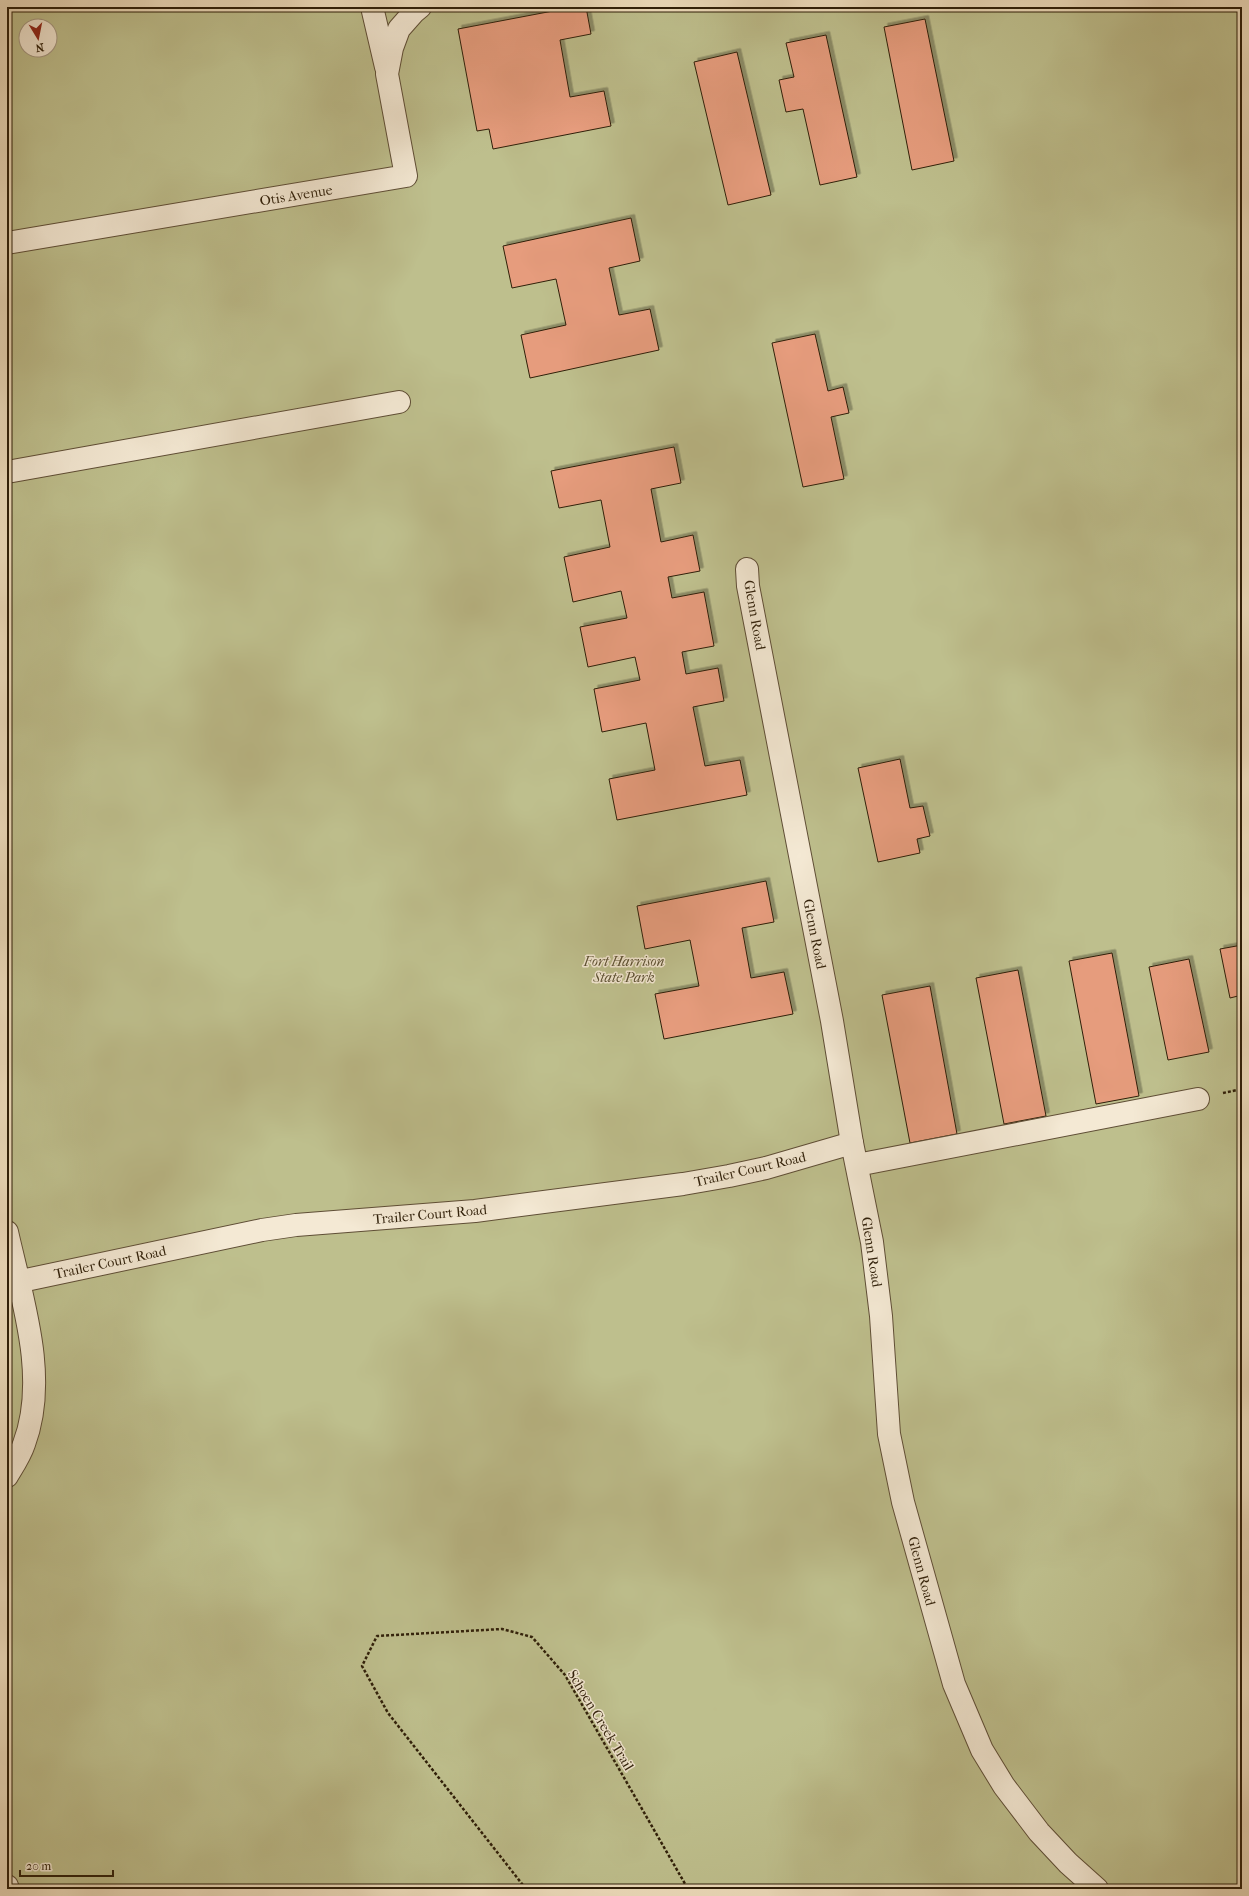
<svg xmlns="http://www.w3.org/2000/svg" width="1249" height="1896" viewBox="0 0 1249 1896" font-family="'IM FELL French Canon',serif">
<defs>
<filter id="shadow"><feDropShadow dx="3.5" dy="-3.5" stdDeviation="0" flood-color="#0004"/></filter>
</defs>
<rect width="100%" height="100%" fill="#eeddbd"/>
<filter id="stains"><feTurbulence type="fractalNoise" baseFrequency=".005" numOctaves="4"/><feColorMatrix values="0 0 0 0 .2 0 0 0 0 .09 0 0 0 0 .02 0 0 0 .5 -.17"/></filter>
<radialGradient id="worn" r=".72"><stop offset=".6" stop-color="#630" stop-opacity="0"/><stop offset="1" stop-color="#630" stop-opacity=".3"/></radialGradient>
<!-- park -->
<path fill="#bebf8d" stroke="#766f4b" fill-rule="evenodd" d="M7 7H1242V1889H7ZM26 26H50V50H26Z"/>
<!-- building -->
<g fill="#e69c7d" stroke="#2f1f09" filter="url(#shadow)">
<path d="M574 7H586L591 34 560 40 570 97 604 91 611 126 493 149 489 129 477 131 458 29Z"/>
<path d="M925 19 954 161 912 170 884 27Z"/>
<path d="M826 35 857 177 820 185 803 109 786 112 779 80 794 77 786 43Z"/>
<path d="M737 52 771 195 728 205 694 62Z"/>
<path d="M631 218 640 261 609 268 619 315 650 309 659 350 530 378 521 335 566 325 556 279 512 288 503 246Z"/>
<path d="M815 334 828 391 843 387 849 413 831 417 844 479 803 487 772 343Z"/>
<path d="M674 447 681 483 651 489 661 542 693 535 700 571 668 577 672 598 704 592 714 646 682 652 686 674 718 668 724 701 693 707 705 766 740 760 747 795 617 820 609 779 655 770 646 723 602 732 594 689 640 680 635 657 588 667 580 627 627 618 621 591 573 602 564 557 610 547 601 500 559 508 551 471Z"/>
<path d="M900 759 910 808 923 806 930 836 917 839 920 853 878 862 858 768Z"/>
<path d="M766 881 774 922 742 928 751 978 784 972 793 1014 664 1039 655 994 699 986 690 940 645 949 637 906Z"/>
<path d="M1242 945V995L1230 998 1220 949Z"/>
<path d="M1112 953 1139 1096 1096 1104 1069 961Z"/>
<path d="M1189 959 1209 1052 1168 1060 1149 967Z"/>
<path d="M1018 970 1046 1116 1004 1124 976 978Z"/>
<path d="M930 986 957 1134 910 1143 882 995Z"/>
</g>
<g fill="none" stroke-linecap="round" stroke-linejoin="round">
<defs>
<g id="minor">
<path d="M372 7 386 67"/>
<path d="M7 243 406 176 387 74 392 48 399 29 414 12 420 7"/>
<path d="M7 472 399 402"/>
<path d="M747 569 748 586 832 1021 852 1143 872 1242 881 1316 889 1434 903 1502 954 1684 982 1750 1004 1786 1039 1832 1068 1863 1097 1889"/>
<path d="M857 1165 1198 1099"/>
<path d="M7 1232C22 1299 49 1378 24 1444 20 1456 13 1466 7 1476"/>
<path d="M7 1284 262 1230 296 1225 475 1211 683 1184 729 1176 766 1168 852 1143"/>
<path d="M7 1886 8 1889"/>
</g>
</defs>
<!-- minor casing -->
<use href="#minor" stroke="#5f4e36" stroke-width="24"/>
<!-- path -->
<g stroke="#2f1f09" stroke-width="2.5" stroke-dasharray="3 2" stroke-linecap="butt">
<path d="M1223 1093 1242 1089"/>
<path d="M526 1889 388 1713 362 1666 377 1636 502 1629 532 1637 565 1675 688 1889"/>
</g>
<!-- minor -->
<use href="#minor" stroke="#f4e9d4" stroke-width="22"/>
</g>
<g text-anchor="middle" stroke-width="3" stroke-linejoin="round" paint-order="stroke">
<!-- street labels -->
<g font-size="14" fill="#2f1f09" stroke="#f4e9d4">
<text transform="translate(296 195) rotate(-9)" y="5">Otis Avenue</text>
<text transform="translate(755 615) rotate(80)" y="5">Glenn Road</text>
<text transform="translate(815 934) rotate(79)" y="5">Glenn Road</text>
<text transform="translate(750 1169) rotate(-13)" y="5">Trailer Court Road</text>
<text transform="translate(430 1214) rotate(-5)" y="5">Trailer Court Road</text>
<text transform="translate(872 1252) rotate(81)" y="5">Glenn Road</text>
<text transform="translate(110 1262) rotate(-12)" y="5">Trailer Court Road</text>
<text transform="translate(922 1571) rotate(75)" y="5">Glenn Road</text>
<text transform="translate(601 1720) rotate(59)" y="5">Schoen Creek Trail</text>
</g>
<!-- park labels -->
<g font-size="14" font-style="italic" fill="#5a4f31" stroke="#f4e9d4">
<text x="624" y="966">Fort Harrison<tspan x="624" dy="16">State Park</tspan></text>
</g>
</g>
<!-- margin -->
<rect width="1249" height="1896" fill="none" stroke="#eeddbd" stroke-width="24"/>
<rect x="8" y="8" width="1233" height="1880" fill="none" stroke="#2f1f09" stroke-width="2"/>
<rect x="12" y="12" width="1225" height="1872" fill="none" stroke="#2f1f09"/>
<!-- north arrow -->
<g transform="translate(38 38) rotate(170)"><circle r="19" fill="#f4e9d4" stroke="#a59883"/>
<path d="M0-3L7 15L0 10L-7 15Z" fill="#8f2418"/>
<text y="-6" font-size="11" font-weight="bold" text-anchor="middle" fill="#2f1f09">N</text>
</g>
<!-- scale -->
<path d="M20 1870v6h93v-6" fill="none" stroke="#2f1f09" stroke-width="2"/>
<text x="26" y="1870" font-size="12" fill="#2f1f09" stroke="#f4e9d4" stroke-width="3" paint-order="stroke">20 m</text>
<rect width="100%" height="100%" filter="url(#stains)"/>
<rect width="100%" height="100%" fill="url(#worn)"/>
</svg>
